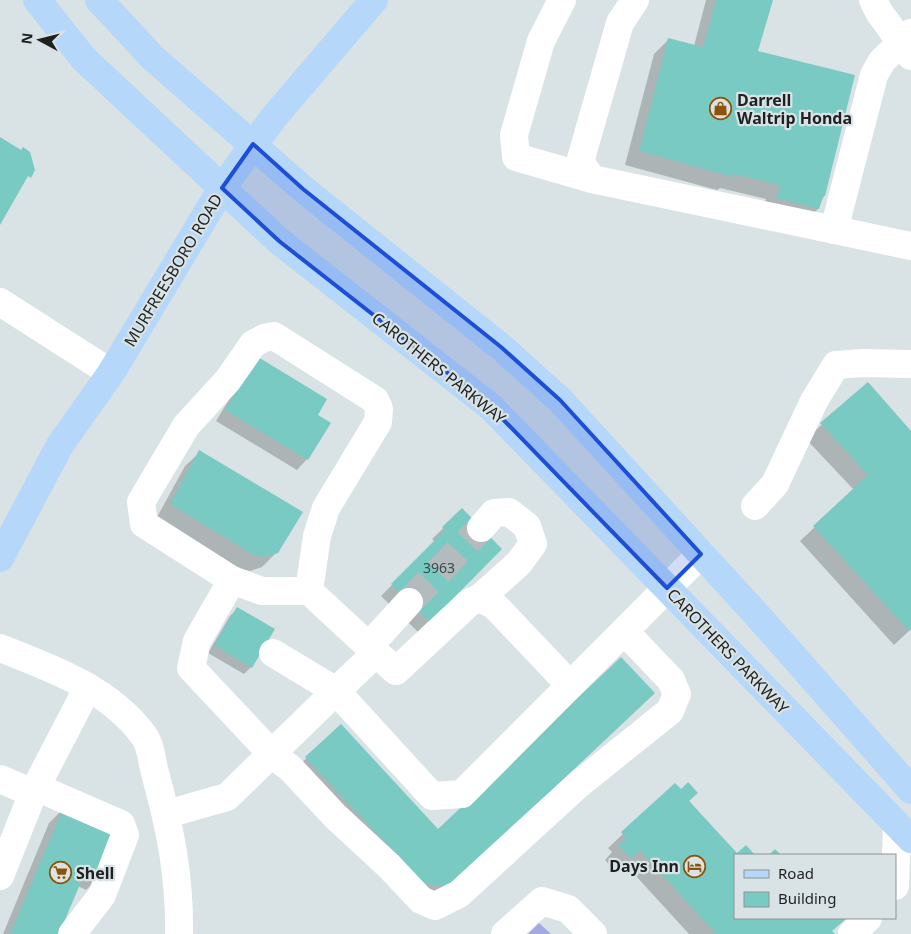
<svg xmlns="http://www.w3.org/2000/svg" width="911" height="934" viewBox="0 0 911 934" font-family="'Noto Sans',sans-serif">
<rect width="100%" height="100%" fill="#d9e2e4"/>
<!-- water -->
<path fill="#a5a9e1" d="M539 923 551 934H528Z"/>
<!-- shadow -->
<g fill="#0003">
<path d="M706 0H771L757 52 824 196 818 209 803 223 762 212 766 199 720 188 717 190 625 165 654 54 669 39 694 46Z"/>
<path d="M247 370 316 415 307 459 297 470 216 421Z"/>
<path d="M867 384 911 433V629L894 645 800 541 854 490 806 439Z"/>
<path d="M200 452 277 552 262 567 250 571 239 569 156 519 185 466Z"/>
<path d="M462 510 501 549 418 632 381 596 435 542 432 539Z"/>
<path d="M237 609 251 667 244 674 208 653 230 616Z"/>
<path d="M621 658 434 900 292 772 340 726 438 830Z"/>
<path d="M675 785 737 855 746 846 754 855H735V918H844L831 931 833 934H689L625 864 616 872 605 860 612 852 608 848Z"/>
<path d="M64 808 101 875 86 890 78 886 58 934H3L49 823Z"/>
</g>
<!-- building -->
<g fill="#79cac2">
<path d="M716 0H773L758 51 855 75 825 196H823L819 209 776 198 780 185 734 174 733 177 639 151 668 38 703 47Z"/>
<path d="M0 137 21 150 23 147 30 152 35 170 31 178 28 176 0 225Z"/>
<path d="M258 357 327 399 318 415 331 423 308 460 225 410Z"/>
<path d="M868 382 911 431V629L909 631 813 526 868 475 820 423Z"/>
<path d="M199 450 303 512 278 553 266 557 254 555 170 504Z"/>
<path d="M462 508 502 549 430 622 391 584 445 530 442 527Z"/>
<path d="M237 607 275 629 252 668 214 645Z"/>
<path d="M621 657 655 693 450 886 424 884 305 757 341 724 438 829Z"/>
<path d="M688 782 698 793 689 801 737 853 746 845 755 855H735V918H847L832 931 835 934H716L640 850 631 858 618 845 626 838 621 832 675 783 681 789Z"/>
<path d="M64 807 120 831 102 876 86 870 59 934H10Z"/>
<path d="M775 849 781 855H769Z"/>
</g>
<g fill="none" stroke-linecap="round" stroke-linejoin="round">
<!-- minor-tunnel -->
<path stroke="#b4bbbd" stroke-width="28" stroke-dasharray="28 14" stroke-linecap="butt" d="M409 602 481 528"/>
<!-- minor -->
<g stroke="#fff" stroke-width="28">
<path d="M562 0 541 41 514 135 516 157 592 179"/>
<path d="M635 0 620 23 580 162 592 179 911 246"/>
<path d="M873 0 879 12 911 56"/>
<path d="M834 230 874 75 882 61 911 33"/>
<path d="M0 302 111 373"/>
<path d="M755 506 775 484 814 401 836 365 862 363 911 364"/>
<path d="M232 580 262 591H309L376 653 336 691 273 653"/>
<path d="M309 591 317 536 326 508 378 422 379 409 375 400 274 336 264 338 253 344 228 380 186 426 141 502 144 524 232 580 197 641 191 668 272 754 291 769 335 816 389 866 421 900 435 906 459 894 579 784 670 711 677 694 671 680 624 631"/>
<path d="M480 598 519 563 533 544 527 526 509 512 494 513 481 528"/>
<path d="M369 646 409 602"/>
<path d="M0 648C52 668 111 690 144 736 151 745 152 762 155 773 170 827 180 877 179 934"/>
<path d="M376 653 396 671 470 602 480 598 495 606 570 685"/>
<path d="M0 779 33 793 88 687"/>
<path d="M36 787 121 824 125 835 102 895 72 934"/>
<path d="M167 814 227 797 336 691 432 796 462 794 701 554"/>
<path d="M0 876 33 793"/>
<path d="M895 886 897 825"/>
<path d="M505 934 542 901 568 909 593 934"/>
<path d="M852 934 868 918"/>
</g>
<!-- major -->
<g stroke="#b5d7fa" stroke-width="28">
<path d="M37 0 84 59 279 241 491 407 911 839"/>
<path d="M99 0 153 58 303 189 501 347 560 400 757 615 911 790"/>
<path d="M0 558 60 445 111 373 222 188 274 117 374 0"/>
</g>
</g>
<!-- marked area -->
<path fill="#1d4ed8" fill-opacity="0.2" stroke="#1d4ed8" stroke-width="4" stroke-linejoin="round" d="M253 144 303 189 501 347 560 400 701 554 667 588 491 407 279 241 222 188Z"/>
<!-- icons -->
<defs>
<symbol id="shop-ring" viewBox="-11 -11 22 22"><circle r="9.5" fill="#d9e2e4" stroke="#8c530a" stroke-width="1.5"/><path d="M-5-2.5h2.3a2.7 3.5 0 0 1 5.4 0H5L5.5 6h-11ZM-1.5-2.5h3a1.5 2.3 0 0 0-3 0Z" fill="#8c530a"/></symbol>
<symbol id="hotel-ring" viewBox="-11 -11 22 22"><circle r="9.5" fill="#d9e2e4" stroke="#8c530a" stroke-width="1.5"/><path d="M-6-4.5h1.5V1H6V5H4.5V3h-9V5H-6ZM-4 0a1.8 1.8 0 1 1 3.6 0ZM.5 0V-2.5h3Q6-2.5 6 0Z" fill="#8c530a"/></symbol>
<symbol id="supermarket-ring" viewBox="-11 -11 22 22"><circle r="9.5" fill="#d9e2e4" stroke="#8c530a" stroke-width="1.5"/><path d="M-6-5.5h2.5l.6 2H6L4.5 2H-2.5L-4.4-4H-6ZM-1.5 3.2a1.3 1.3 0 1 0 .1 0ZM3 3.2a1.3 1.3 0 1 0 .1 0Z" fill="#8c530a"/></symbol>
</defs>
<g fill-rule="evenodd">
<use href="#shop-ring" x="708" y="96" width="25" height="25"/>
<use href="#hotel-ring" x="682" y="854" width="25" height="25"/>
<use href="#supermarket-ring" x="48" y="860" width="25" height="25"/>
</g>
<g text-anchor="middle" stroke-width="4.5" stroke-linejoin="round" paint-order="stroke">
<!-- number labels -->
<g font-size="14" fill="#354b4a">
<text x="439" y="573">3963</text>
</g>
<!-- poi labels -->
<g font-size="16" font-weight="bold" fill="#1e2122" stroke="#d9e2e4" text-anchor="start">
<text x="737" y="106">Darrell<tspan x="737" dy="18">Waltrip Honda</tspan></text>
<text x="679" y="872" text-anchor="end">Days Inn</text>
<text x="76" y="879">Shell</text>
</g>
<!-- street labels -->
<g font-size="16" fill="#1e2122" stroke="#d9e2e4">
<text transform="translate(173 270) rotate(-59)" y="6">MURFREESBORO ROAD</text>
<text transform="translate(439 368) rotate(39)" y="6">CAROTHERS PARKWAY</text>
<text transform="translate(728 651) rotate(46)" y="6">CAROTHERS PARKWAY</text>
</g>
</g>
<!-- legend -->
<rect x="734" y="854" width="162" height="65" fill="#d9e2e4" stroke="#8e9596"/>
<rect x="744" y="870" width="25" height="8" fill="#b5d7fa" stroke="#8e9596"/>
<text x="778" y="879" font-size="15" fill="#1e2122">Road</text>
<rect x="744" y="892" width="25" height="15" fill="#79cac2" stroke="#8e9596"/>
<text x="778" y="904" font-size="15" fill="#1e2122">Building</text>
<!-- north arrow -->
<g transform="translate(40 40) rotate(277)" stroke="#d9e2e4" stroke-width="4" paint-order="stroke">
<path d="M0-4L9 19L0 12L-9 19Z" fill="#1e2122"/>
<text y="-8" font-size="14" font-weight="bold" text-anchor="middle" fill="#1e2122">N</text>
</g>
</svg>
